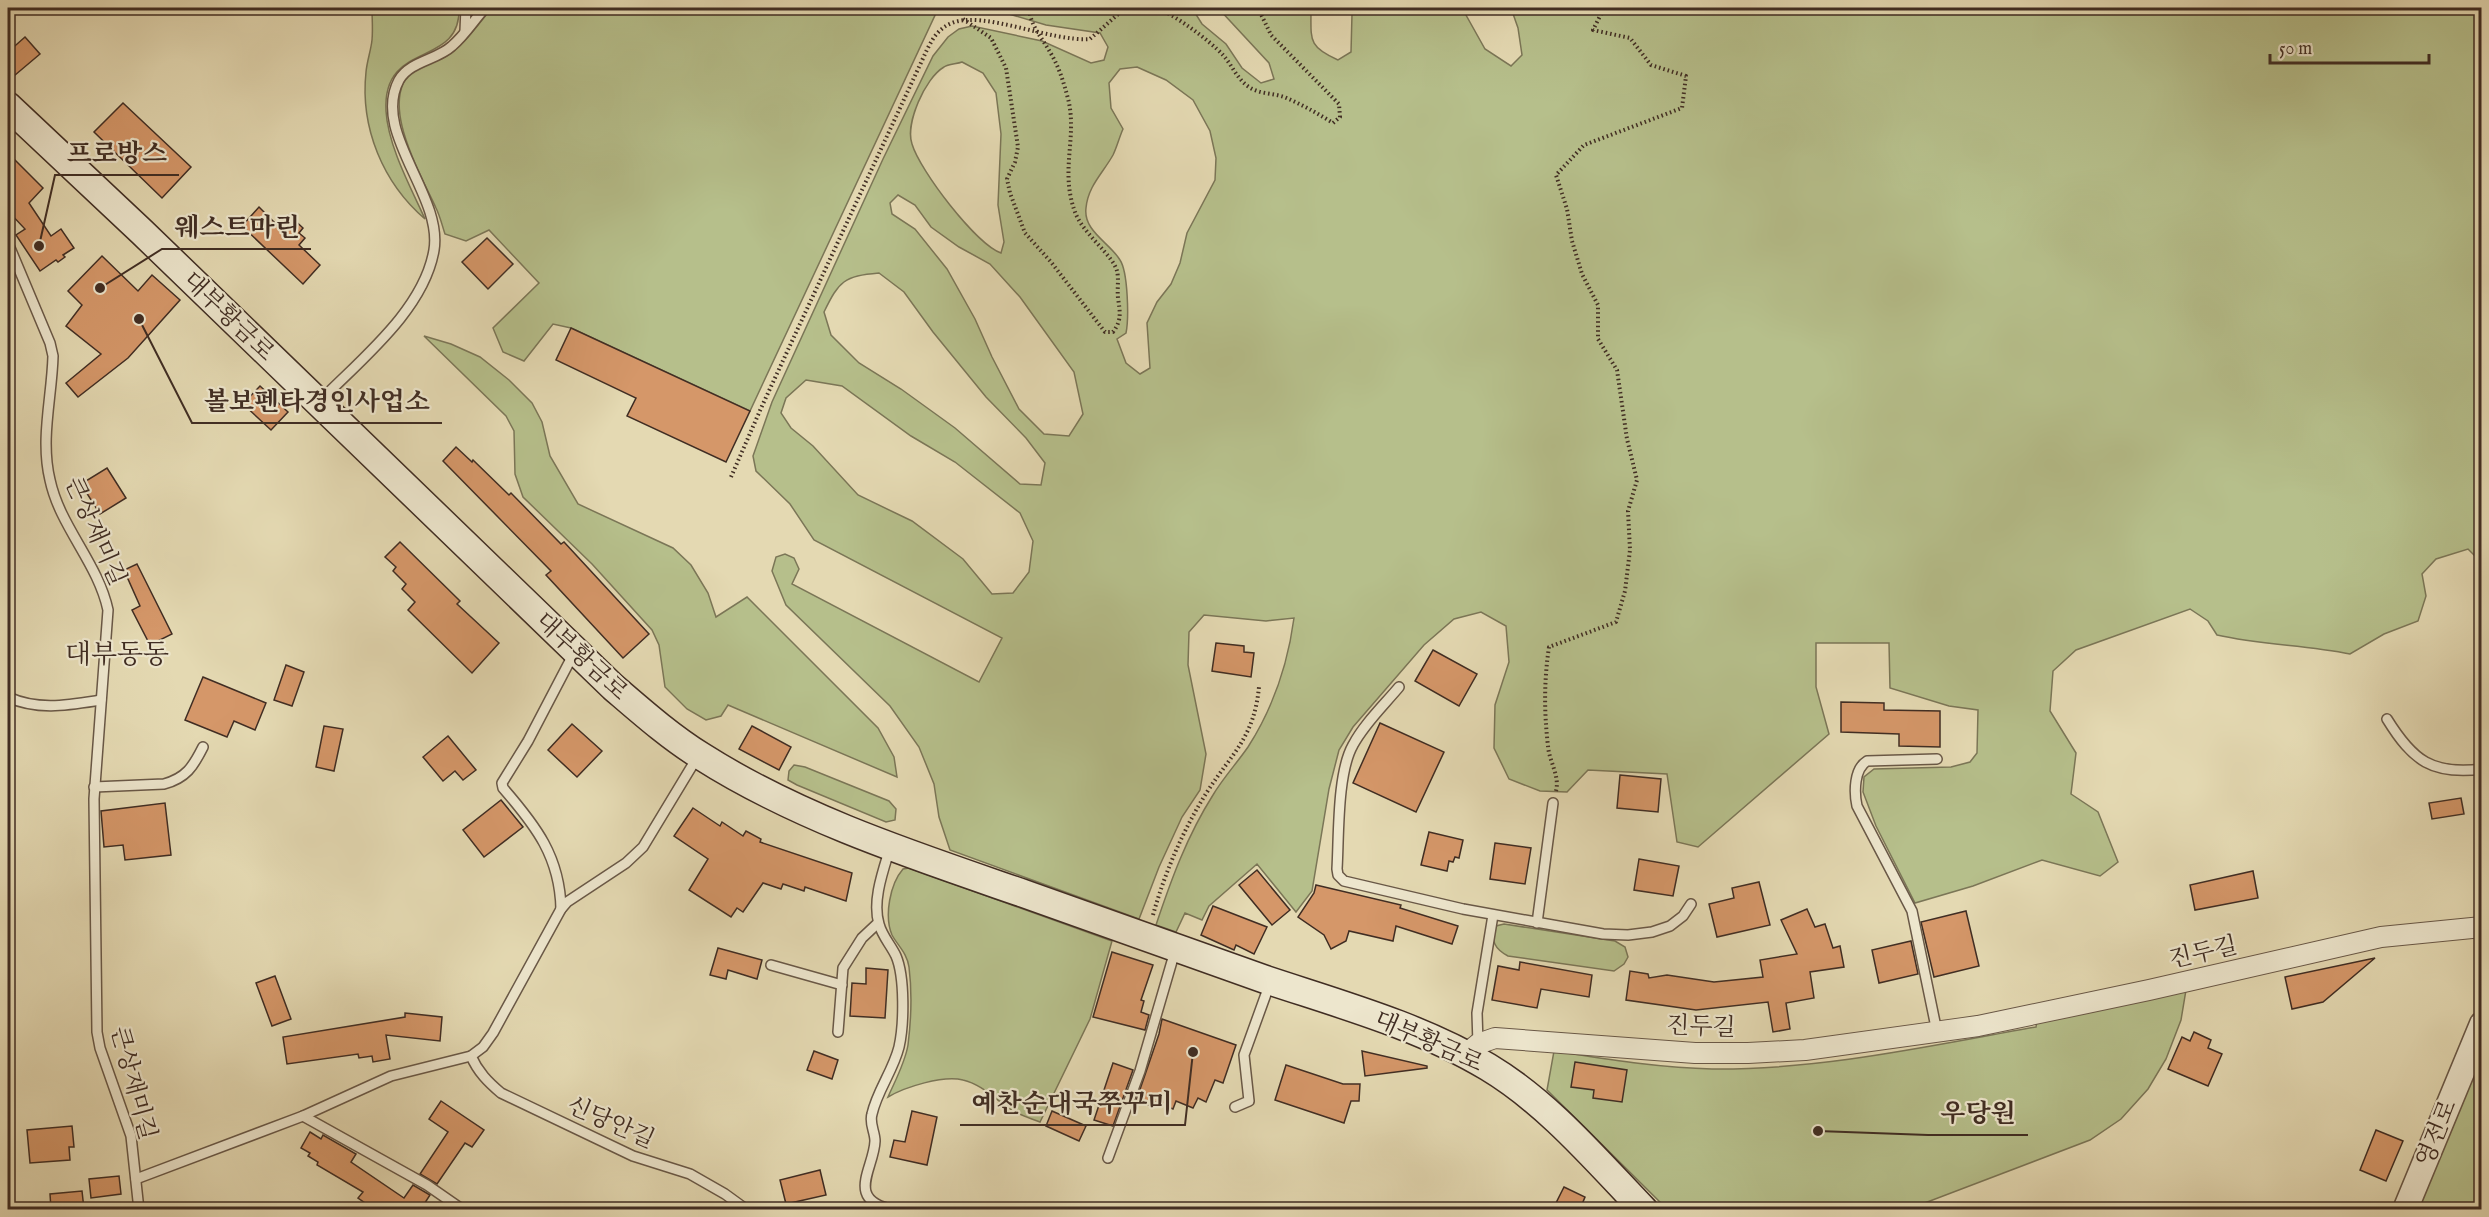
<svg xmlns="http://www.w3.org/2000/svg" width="2489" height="1217" viewBox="0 0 2489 1217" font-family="'IM FELL English','Noto Serif KR',serif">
<rect width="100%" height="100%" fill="#e4d9b2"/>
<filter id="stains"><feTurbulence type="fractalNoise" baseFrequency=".00333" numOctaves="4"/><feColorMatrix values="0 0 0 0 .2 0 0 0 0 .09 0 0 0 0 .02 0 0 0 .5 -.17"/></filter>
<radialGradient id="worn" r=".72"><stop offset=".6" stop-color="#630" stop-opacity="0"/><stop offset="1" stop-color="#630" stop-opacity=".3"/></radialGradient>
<!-- green -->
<g fill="#b6bf8b" stroke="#7b7657" stroke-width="1.5" fill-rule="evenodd">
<path d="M372 8H459C461 69 382 39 386 111 388 146 411 188 425 219 383 183 360 128 366 72 367 61 371 50 372 40 373 29 372 18 372 8Z"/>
<path d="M492 8H943L938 9 750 411 571 328 553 324 524 361 503 352 493 328 539 283 489 230 466 241 445 234C442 225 440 216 436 208 422 177 374 96 416 69 424 63 436 62 445 57 464 46 478 24 492 8Z"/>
<path d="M989 8H1192L1202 24 1226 44 1242 68 1261 83 1274 79 1269 63 1218 8H1462L1485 49 1511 66 1522 55 1518 28 1511 8H2481V562L2468 549 2436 559 2422 574 2426 596 2418 621 2384 634 2350 654C2306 645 2261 645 2217 635L2208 621 2190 609 2076 650 2053 671 2050 711 2076 753 2071 794 2098 812 2118 862 2100 876 2042 860 1973 886 1915 903 1876 826 1863 792 1864 777 1874 769 1951 767 1970 762 1977 753 1978 710 1949 706 1890 688 1889 643H1816V687L1829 734 1698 847 1677 842 1667 774 1588 770 1567 792 1540 791 1509 779 1494 748 1495 705 1509 662 1506 626 1481 612 1454 619 1424 645 1353 727 1339 750 1329 789 1312 891 1296 912 1257 864 1209 906 1202 920 1185 913 1176 932 1156 925C1171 880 1187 836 1213 795 1223 778 1237 763 1248 747 1273 708 1288 663 1294 618L1266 621 1204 615 1189 632 1188 665 1206 754 1200 790 1182 817 1159 867 1139 919 950 850 939 817 934 784 919 747 890 706 786 605 772 571 776 557 785 554 794 558 799 569 792 584 979 682 1002 638 814 540 790 504 756 471 753 456 772 402 883 159 933 56 948 37 959 29 972 26 1042 41 1091 63 1104 60 1108 47 1100 33 1046 25ZM1311 10 1329 14H1352L1351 52 1338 60C1308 47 1311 40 1311 10ZM962 62 983 73 996 93 1001 134 998 205 1004 242 1001 253C976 244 920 171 912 144 905 124 925 78 944 67 948 64 957 64 962 62ZM1137 67 1166 80 1193 100 1210 131 1216 158 1215 180 1187 233 1180 263 1171 284 1157 302 1147 323 1150 368 1140 374 1126 363 1117 339 1126 333C1129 318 1128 272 1120 260 1110 243 1083 231 1086 208 1088 186 1103 173 1113 155 1117 147 1119 138 1123 129L1111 108 1109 83 1120 69ZM898 195 915 205 931 227 959 247 990 264 1020 297 1074 372 1083 414 1069 436 1044 434 1019 409 992 357 975 319 947 269 915 229 892 214 890 203ZM879 273 904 292 933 332 986 397 1026 438 1045 463 1041 485 1020 484 955 428 901 389 859 363 831 335 824 312C839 281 844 276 879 273ZM806 380 842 386 911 436 955 462 1020 513 1033 541 1029 572 1013 593 992 594 963 559 912 521 858 495 813 446 791 428 781 413 786 398Z"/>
<path d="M424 336 451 344 480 357 509 380 532 403 542 422 550 456 578 504 673 548 691 565 708 593 716 617 747 597 878 728 894 757 897 777 728 705 721 716 706 720 687 709 665 687 659 645 652 630 592 564 523 497 515 474 514 431 506 416Z"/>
<path d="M794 765 805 767 889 801 896 809 895 820 886 822 797 785 788 780 789 771Z"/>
<path d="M909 868 1112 941 1090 1019 1040 1122C1030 1118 1019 1115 1010 1109 995 1099 981 1084 963 1080 943 1075 905 1087 888 1097 895 1081 905 1063 908 1045 911 1021 912 991 909 967 907 953 898 946 892 935 884 916 890 884 903 869Z"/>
<path d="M1504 924 1615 941 1625 947 1628 957 1624 964 1614 971 1508 956C1495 949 1490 941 1496 926Z"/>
<path d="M2186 990 2181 1020 2166 1059 2148 1089 2121 1119 2090 1140 1909 1209H1667L1547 1090 1554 1051C1606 1059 1659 1068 1712 1069 1822 1070 1929 1046 2036 1027L2037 1020Z"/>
<path d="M2481 1058V1209L2418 1210Z"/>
</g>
<!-- building -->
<g fill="#d59769" stroke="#402d23" stroke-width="1.5">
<path d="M25 37 40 54 8 81V52Z"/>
<path d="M123 103 191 167 162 198 94 132Z"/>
<path d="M8 153 43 188 29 203 51 236 61 229 74 248 63 255 65 257 58 262 56 260 40 271 16 235 25 229 8 211Z"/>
<path d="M259 207 278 226 289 215 303 228 299 233 305 238 299 245 320 265 303 284 242 226Z"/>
<path d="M487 238 513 264 488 289 462 262Z"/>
<path d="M102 256 138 291 152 275 180 300 128 358 78 397 66 383 101 354 66 326 82 305 68 291Z"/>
<path d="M571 328 750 411 726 462 627 416 636 398 556 360Z"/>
<path d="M260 386 288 412 271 430 243 404Z"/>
<path d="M456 447 472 462 473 460 509 495 511 493 561 544 564 542 649 634 623 658 546 575 551 571 443 461Z"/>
<path d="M107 468 126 498 100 514 81 484Z"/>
<path d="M400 542 460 601 457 604 499 643 472 673 408 610 415 602 402 589 406 584 393 571 396 567 385 557Z"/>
<path d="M137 564 172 634 150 645 132 610 140 606 124 570Z"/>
<path d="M1216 643 1244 646V652L1254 653 1251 677 1212 671Z"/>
<path d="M1433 650 1477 674 1459 706 1415 681Z"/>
<path d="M286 665 304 672 292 706 274 700Z"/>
<path d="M203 677 266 703 255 730 234 721 227 737 185 720Z"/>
<path d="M1841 702 1884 703V710L1940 711V747L1899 746V734L1841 732Z"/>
<path d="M1380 723 1444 752 1416 812 1353 783Z"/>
<path d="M572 724 602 751 577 777 548 750Z"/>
<path d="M324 726 343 729 334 771 316 767Z"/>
<path d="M752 726 791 747 779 770 739 749Z"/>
<path d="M448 736 476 770 463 780 455 771 443 781 423 757Z"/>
<path d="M1620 775 1661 779 1658 812 1617 808Z"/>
<path d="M2461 798 2464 814 2432 819 2429 803Z"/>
<path d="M501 800 523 827 484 857 463 830Z"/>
<path d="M165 803 171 855 125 860 123 845 104 847 101 811Z"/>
<path d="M693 808 720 826 722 822 743 836 746 831 761 839 760 842 852 873 846 901 805 887 804 891 783 884 781 889 763 883 743 912 737 908 731 917 689 890 708 859 674 836Z"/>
<path d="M1429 832 1463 840 1459 858 1455 857 1453 862 1449 861 1447 871 1421 865Z"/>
<path d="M1495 843 1531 848 1525 884 1490 879Z"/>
<path d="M1639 859 1679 866 1673 896 1634 890Z"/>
<path d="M1257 870 1290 910 1272 925 1239 885Z"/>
<path d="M2253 871 2258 898 2195 910 2190 885Z"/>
<path d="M1759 882 1770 925 1717 937 1709 904 1734 898 1732 888Z"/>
<path d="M1316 885 1401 905 1400 908 1458 926 1452 944 1396 926 1393 941 1349 931 1346 941 1331 949 1324 935 1298 917 1314 893Z"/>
<path d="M1213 906 1267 927 1254 954 1236 945 1234 950 1201 935Z"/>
<path d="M1807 909 1815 927 1825 924 1833 948 1840 946 1844 967 1810 972 1814 998 1786 1003 1790 1029 1773 1032 1768 1002 1696 1010 1626 1000 1630 971 1648 974 1649 978 1667 975 1714 982 1763 977 1760 960 1797 954 1781 920Z"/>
<path d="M1966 911 1979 966 1934 977 1921 922Z"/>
<path d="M1911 941 1918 974 1879 983 1872 950Z"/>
<path d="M718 948 762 960 757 979 728 970 726 979 710 975Z"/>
<path d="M1112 952 1153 965 1141 1000 1144 1001 1141 1012 1149 1015 1145 1030 1093 1017Z"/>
<path d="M2375 958 2323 1002 2292 1009 2285 977Z"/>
<path d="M1520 962 1592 975 1589 997 1541 989 1537 1008 1492 1000 1498 966 1519 970Z"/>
<path d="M866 968 888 970 885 1018 850 1016 852 983 866 984Z"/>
<path d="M275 976 291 1019 272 1026 256 983Z"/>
<path d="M405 1013 442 1017 440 1041 386 1035 390 1059 373 1062 372 1056 359 1058 358 1054 287 1064 283 1037 405 1017Z"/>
<path d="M1162 1019 1236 1045 1223 1083 1215 1080 1206 1102 1198 1098 1193 1108 1176 1101 1173 1109 1156 1102 1155 1107 1136 1101 1159 1034Z"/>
<path d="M2194 1032 2211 1040 2208 1048 2222 1054 2208 1086 2168 1069 2182 1037 2190 1041Z"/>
<path d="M814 1051 838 1060 832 1079 807 1070Z"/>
<path d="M1362 1051 1427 1066V1068L1365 1076Z"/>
<path d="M1575 1062 1627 1070 1622 1102 1593 1098 1594 1090 1571 1087Z"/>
<path d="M1113 1063 1133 1070 1113 1126 1094 1120Z"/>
<path d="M1286 1065 1343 1084H1360L1359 1101H1351L1344 1123 1275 1100Z"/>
<path d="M441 1101 484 1130 472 1147 465 1143 437 1184 420 1174 448 1132 429 1119Z"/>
<path d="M912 1111 937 1117 927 1165 890 1157 894 1140 905 1142Z"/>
<path d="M1052 1111 1086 1126 1079 1141 1046 1126Z"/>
<path d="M72 1126 74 1147H69L70 1160 30 1163 27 1130Z"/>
<path d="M2376 1130 2403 1141 2386 1181 2360 1170Z"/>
<path d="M310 1132 321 1139 323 1135 356 1154 351 1162 404 1198 413 1185 430 1195 421 1209H374L358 1198 363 1192 317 1165 318 1162 308 1156 310 1153 301 1148Z"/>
<path d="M820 1170 826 1195 786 1204 780 1180Z"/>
<path d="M119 1176 121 1194 91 1198 89 1179Z"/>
<path d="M1564 1187 1585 1197 1580 1209H1564L1555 1205Z"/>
<path d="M82 1191 84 1209H51L50 1194Z"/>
</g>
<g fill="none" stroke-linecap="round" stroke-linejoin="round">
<defs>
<g id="service">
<path d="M465 31 466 8"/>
<path d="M8 243 50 343 53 356C52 397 40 439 50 480 60 527 98 563 108 610L94 799 97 1032 100 1048 131 1136 139 1210"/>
<path d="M320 401C360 360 424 310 434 250 443 195 371 132 399 80 410 61 437 60 452 46 465 35 474 20 485 8"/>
<path d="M1399 687C1384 705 1364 724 1353 745 1337 773 1339 836 1337 869L1338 875 1344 881 1463 909 1603 934 1628 935 1652 932 1670 926 1683 916 1691 904"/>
<path d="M8 697C38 711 69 705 101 700"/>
<path d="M2387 719C2413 761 2432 775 2482 769"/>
<path d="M1937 759 1867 761C1854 769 1854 792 1857 806L1912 911 1937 1032"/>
<path d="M94 787 164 784C186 778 193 767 203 747"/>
<path d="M890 848C883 871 872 901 879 924 882 936 891 945 896 956 905 977 904 1025 899 1047 893 1071 877 1091 872 1114 869 1123 875 1132 875 1141 874 1169 844 1200 894 1210"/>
<path d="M561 909C560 857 536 826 503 788L502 783 528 741 574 653"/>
<path d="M1537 923 1553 803"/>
<path d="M771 965 842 985"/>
<path d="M838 1032 843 968 862 938 878 923"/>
<path d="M1478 1044 1477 1013 1493 915"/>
<path d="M471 1056C478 1072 488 1082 501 1093L633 1156 690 1174 725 1194 747 1210"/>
<path d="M1235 1107 1249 1101 1244 1055 1270 983"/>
<path d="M303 1116 427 1185 463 1210"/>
<path d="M1108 1158 1140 1071 1175 951"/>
<path d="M136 1179 303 1116 391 1076 471 1056 483 1047 493 1033 561 909 567 902 626 863 643 847 698 756"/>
</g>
<path id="minor" d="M1466 1054 1478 1044 1495 1038 1695 1053H1748L1805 1050 1978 1026 2149 990 2381 937 2482 927"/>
<path id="tertiary" d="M2405 1210 2482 1024"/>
<path id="secondary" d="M8 106 142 232 613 687C641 711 669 736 701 756 800 819 915 856 1025 894 1105 922 1184 951 1264 979 1339 1004 1420 1026 1488 1067 1548 1103 1596 1160 1644 1210"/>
</defs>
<!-- service casing -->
<use href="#service" stroke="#695847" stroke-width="12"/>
<!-- minor casing -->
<use href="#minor" stroke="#695847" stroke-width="22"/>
<!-- tertiary casing -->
<use href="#tertiary" stroke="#695847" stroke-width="27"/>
<!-- secondary casing -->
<use href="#secondary" stroke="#402d23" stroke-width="30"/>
<!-- path -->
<g stroke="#402d23" stroke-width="4" stroke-dasharray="1.5 3" stroke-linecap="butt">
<path d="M1156 8C1174 14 1209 40 1223 55 1232 65 1237 79 1249 87 1259 94 1273 93 1284 97 1301 104 1317 113 1333 123L1340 117 1339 104 1271 35 1258 8"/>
<path d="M1333 8H1352"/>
<path d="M963 19 991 38 1006 68 1018 147 1015 162 1007 179 1010 193 1025 233 1051 262 1105 332H1113C1122 320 1120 312 1118 298 1117 289 1119 279 1117 271 1113 255 1083 234 1075 212 1059 169 1079 135 1067 95 1063 80 1058 65 1050 52 1042 38 1030 25 1029 8"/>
<path d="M731 477 762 406 925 54C931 41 938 28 952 23 983 10 1051 42 1090 39L1117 15 1131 8"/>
<path d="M1556 791C1560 776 1549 761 1548 746 1544 712 1544 680 1549 647L1616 622 1625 591 1630 550 1628 511 1637 480 1627 439 1617 370 1598 339V305L1582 274 1572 241 1567 209 1556 175 1584 145 1682 108 1686 76 1651 65 1630 38 1593 30 1604 8"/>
<path d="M1153 915C1165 872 1183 830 1207 792 1232 753 1254 738 1259 687"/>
</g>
<!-- service -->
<use href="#service" stroke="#ede6cd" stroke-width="9"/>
<!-- minor -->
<use href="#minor" stroke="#ede6cd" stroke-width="20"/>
<!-- tertiary -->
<use href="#tertiary" stroke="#ede6cd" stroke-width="24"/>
<!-- secondary -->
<use href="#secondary" stroke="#ede6cd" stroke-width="27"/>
</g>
<g text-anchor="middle" stroke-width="4.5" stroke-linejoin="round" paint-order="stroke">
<!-- street labels -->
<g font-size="24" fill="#402d23" stroke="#ede6cd">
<text transform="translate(229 316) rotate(44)" y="8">대부황금로</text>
<text transform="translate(96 531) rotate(66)" y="8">큰상재미길</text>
<text transform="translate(582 656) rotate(43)" y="8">대부황금로</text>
<text transform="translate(2203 952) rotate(-13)" y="8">진두길</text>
<text transform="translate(1701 1026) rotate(2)" y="8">진두길</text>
<text transform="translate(1429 1041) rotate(24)" y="8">대부황금로</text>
<text transform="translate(134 1083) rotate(75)" y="8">큰상재미길</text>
<text transform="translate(611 1122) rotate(24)" y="8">신당안길</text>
<text transform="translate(2436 1133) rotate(-68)" y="8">영전로</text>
</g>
<!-- quarter labels -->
<g font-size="27" fill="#402d23" stroke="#ede6cd">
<text x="117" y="663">대부동동</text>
</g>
</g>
<!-- callouts -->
<path fill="none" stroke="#402d23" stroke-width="2" d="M39 246L55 175H179M100 288L162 249H311M139 319L192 423H442M1193 1052L1185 1125H960M1818 1131L1928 1135H2028"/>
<g fill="#402d23" stroke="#ede6cd" stroke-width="2">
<circle cx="39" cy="246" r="6"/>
<circle cx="100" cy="288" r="6"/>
<circle cx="139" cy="319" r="6"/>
<circle cx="1193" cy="1052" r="6"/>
<circle cx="1818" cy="1131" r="6"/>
</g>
<g font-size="26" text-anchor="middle" font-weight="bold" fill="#402d23" stroke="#ede6cd" stroke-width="4.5" stroke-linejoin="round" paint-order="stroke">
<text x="117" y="162">프로방스</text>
<text x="237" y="236">웨스트마린</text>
<text x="317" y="410">볼보펜타경인사업소</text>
<text x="1072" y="1112">예찬순대국쭈꾸미</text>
<text x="1978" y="1122">우당원</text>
</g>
<!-- margin -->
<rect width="2489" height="1217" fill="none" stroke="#e4d9b2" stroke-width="30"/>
<rect x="9" y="9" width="2471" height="1199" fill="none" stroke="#402d23" stroke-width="3"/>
<rect x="15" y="15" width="2459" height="1187" fill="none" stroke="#402d23" stroke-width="1.5"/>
<!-- scale -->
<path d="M2270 54v9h159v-9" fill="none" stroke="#402d23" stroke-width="3"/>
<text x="2279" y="54" font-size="18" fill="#402d23" stroke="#ede6cd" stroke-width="4.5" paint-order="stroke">50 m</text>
<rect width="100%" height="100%" filter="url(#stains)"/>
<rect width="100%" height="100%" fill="url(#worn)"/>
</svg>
